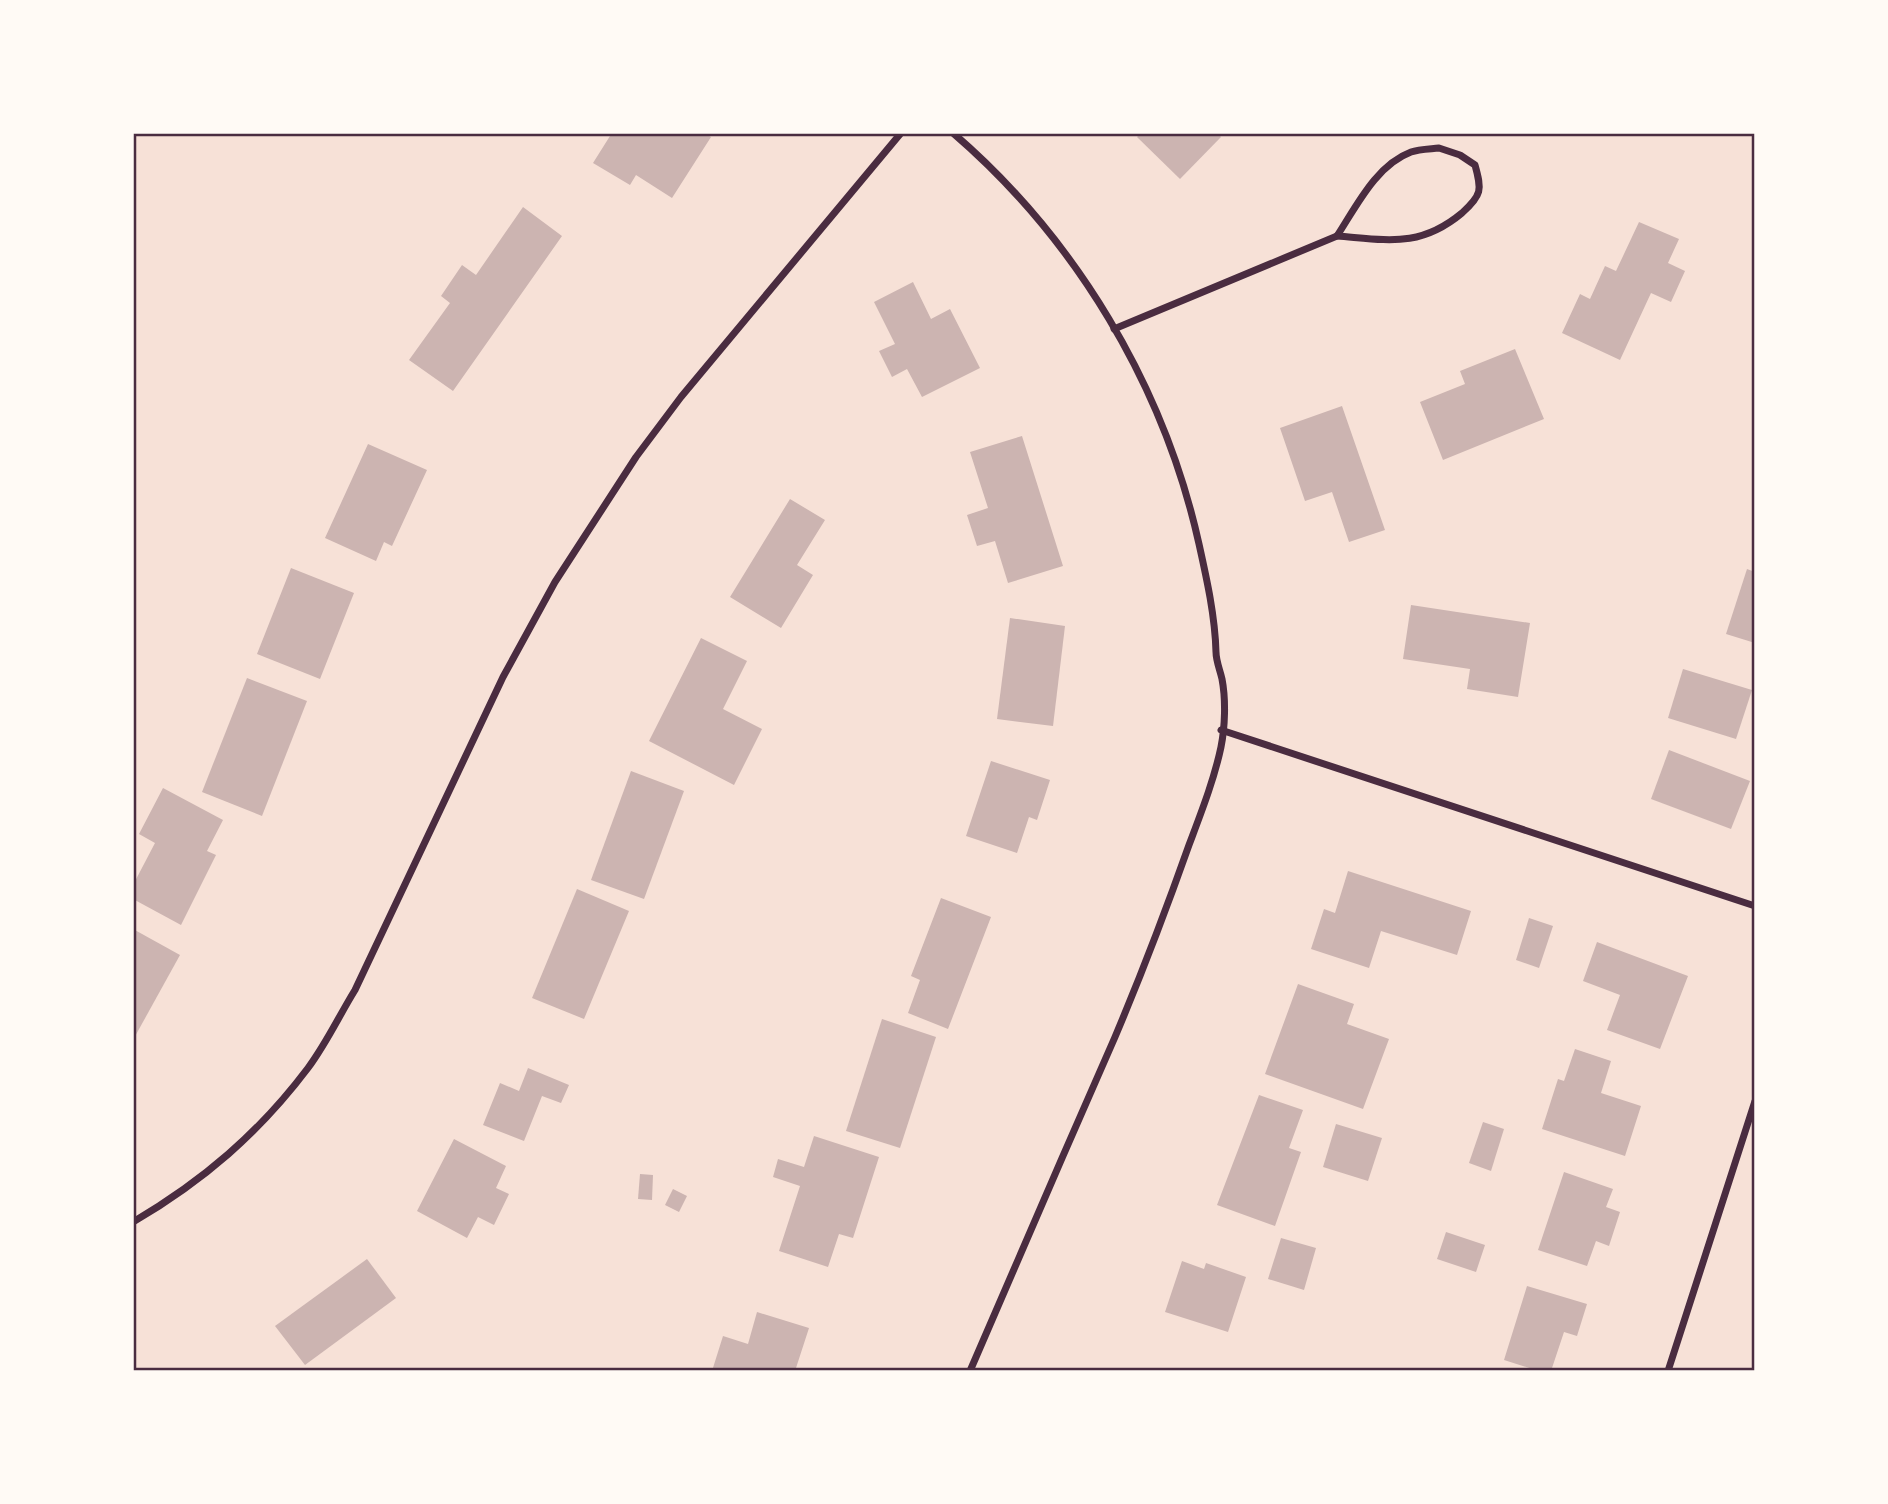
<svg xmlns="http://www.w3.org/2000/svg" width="1888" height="1504" viewBox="0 0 1888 1504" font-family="'DM Sans',sans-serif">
<rect width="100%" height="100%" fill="#f7e1d7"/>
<!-- building -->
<g fill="#ccb4b1">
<path d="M604 133H704L711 137 672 198 636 175 630 185 593 163 610 136Z"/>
<path d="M1141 133H1217L1221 137 1180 179 1137 137Z"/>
<path d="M523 207 562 236 453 391 409 360 450 303 441 296 462 265 476 275Z"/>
<path d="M1639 222 1679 239 1668 263 1685 271 1671 302 1651 293 1620 360 1562 333 1580 294 1590 299 1605 266 1616 271Z"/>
<path d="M913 282 931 319 950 309 980 368 922 397 907 369 892 377 879 351 895 344 874 302Z"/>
<path d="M1515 349 1544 419 1443 460 1420 402 1465 384 1460 371Z"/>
<path d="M1342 406 1385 530 1349 542 1332 492 1305 501 1280 428Z"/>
<path d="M1022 436 1063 566 1008 583 995 541 977 546 967 515 988 508 970 452Z"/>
<path d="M368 444 427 470 392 546 384 542 376 561 325 538Z"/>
<path d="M790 499 825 520 797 565 813 575 781 628 730 597Z"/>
<path d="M291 568 354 593 320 679 257 654Z"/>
<path d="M1747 569 1755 572V643L1726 634Z"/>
<path d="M1411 605 1530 623 1518 697 1467 689 1470 669 1403 659Z"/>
<path d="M1010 618 1065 626 1053 726 997 719Z"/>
<path d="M701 638 747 661 723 709 762 729 734 785 649 741Z"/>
<path d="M1683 669 1752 690 1736 739 1668 718Z"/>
<path d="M247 678 307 701 262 816 202 792Z"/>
<path d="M1669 750 1750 781 1731 829 1651 799Z"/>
<path d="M991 761 1050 780 1037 820 1029 817 1017 853 966 836Z"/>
<path d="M631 771 684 791 644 899 591 880Z"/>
<path d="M163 788 223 820 207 851 216 855 181 925 133 899V885L155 843 139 834Z"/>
<path d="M1348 871 1471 911 1457 955 1381 931 1369 968 1311 949 1324 909 1335 913Z"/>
<path d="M577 889 629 911 584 1019 532 998Z"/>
<path d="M941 898 991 917 948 1029 908 1013 920 980 911 976Z"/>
<path d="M1529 918 1553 926 1539 968 1516 960Z"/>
<path d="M133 929 180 955 133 1040Z"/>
<path d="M1597 942 1688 976 1660 1049 1607 1030 1620 995 1583 981Z"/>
<path d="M1298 984 1354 1004 1347 1024 1389 1039 1363 1109 1265 1074Z"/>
<path d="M882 1019 936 1037 900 1148 846 1131Z"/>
<path d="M1575 1049 1611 1061 1601 1093 1641 1106 1625 1156 1542 1129 1558 1079 1564 1081Z"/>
<path d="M528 1068 569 1085 561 1103 542 1096 524 1141 483 1125 500 1083 519 1091Z"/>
<path d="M1259 1095 1303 1110 1289 1148 1301 1152 1275 1226 1217 1205Z"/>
<path d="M1483 1122 1504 1129 1491 1171 1469 1163Z"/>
<path d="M1336 1124 1382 1138 1368 1181 1323 1167Z"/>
<path d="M814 1136 879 1157 853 1238 839 1234 828 1267 779 1251 800 1186 773 1177 778 1159 804 1167Z"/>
<path d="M454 1139 506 1166 496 1188 509 1194 494 1225 478 1217 467 1238 417 1211Z"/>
<path d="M1564 1172 1613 1189 1606 1207 1620 1212 1609 1246 1596 1241 1587 1266 1538 1250Z"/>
<path d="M640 1174 653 1175 652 1200 638 1199Z"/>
<path d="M673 1189 687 1196 679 1212 665 1205Z"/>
<path d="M1446 1232 1485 1245 1476 1272 1437 1259Z"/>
<path d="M1281 1238 1316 1248 1304 1290 1268 1279Z"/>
<path d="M367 1259 396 1298 305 1365 275 1326Z"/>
<path d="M1182 1261 1204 1269 1206 1263 1246 1277 1228 1332 1165 1312Z"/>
<path d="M1527 1286 1587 1304 1577 1336 1564 1332 1551 1371H1539L1504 1360Z"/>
<path d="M757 1312 809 1328 796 1368 804 1371H712L723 1336 748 1344Z"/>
</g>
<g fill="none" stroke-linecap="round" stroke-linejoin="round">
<!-- minor -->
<g stroke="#4a2c40" stroke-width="7">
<path d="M953 133C1076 239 1164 386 1199 544 1207 580 1215 616 1216 652 1216 661 1220 670 1222 679 1226 700 1225 727 1221 747 1214 780 1201 813 1189 845 1166 910 1142 973 1115 1037 1066 1148 1018 1260 970 1371"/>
<path d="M1439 148 1460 155 1475 165C1482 190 1482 195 1462 213 1420 248 1388 240 1337 236 1356 207 1376 165 1411 152 1419 149 1430 149 1439 148Z"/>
<path d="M1114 329 1337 236"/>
<path d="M1221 730 1755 906"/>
<path d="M133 1222C203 1181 259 1133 308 1068 326 1044 339 1016 355 990L503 677 555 582 636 457 681 397 901 133"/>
<path d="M1668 1371 1755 1101"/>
</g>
</g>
<!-- border -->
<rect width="1888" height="1504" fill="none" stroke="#fffaf5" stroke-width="270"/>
<rect x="135" y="135" width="1618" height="1234" fill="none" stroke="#4a2c40" stroke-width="2.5"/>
</svg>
